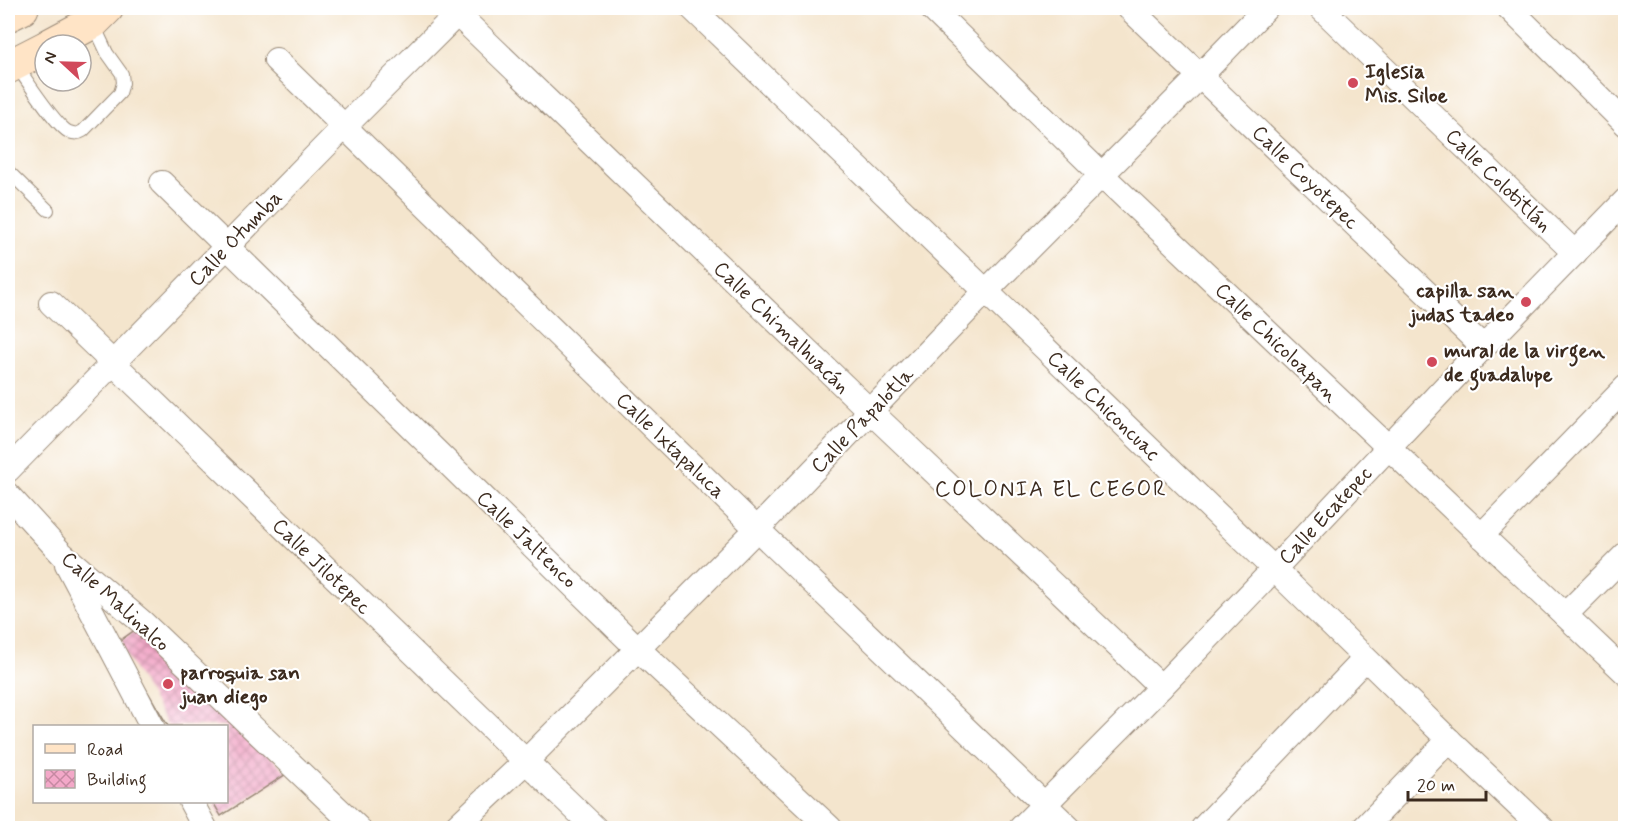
<svg xmlns="http://www.w3.org/2000/svg" width="1633" height="836" viewBox="0 0 1633 836" font-family="Mynerve,sans-serif">
<defs>
<pattern id="building-cross-hatch" width="8" height="8" patternUnits="userSpaceOnUse" patternTransform="scale(1.5)"><rect width="8" height="8" fill="#f3a8c8"/><path d="M0 0l8 8M0 8l8-8" fill="none" stroke="#c689a2"/></pattern>
</defs>
<rect width="100%" height="100%" fill="#fff"/>
<filter id="ink" filterUnits="userSpaceOnUse"><feTurbulence type="fractalNoise" baseFrequency=".0167" numOctaves="2"/><feDisplacementMap in="SourceGraphic" scale="12" xChannelSelector="R" yChannelSelector="G"/><feConvolveMatrix kernelMatrix="1 2 1 2 8 2 1 2 1" color-interpolation-filters="sRGB"/></filter>
<filter id="wash" filterUnits="userSpaceOnUse"><feTurbulence type="fractalNoise" baseFrequency=".008" numOctaves="4" result="noise"/><feDisplacementMap in="SourceGraphic" scale="24" xChannelSelector="R" yChannelSelector="G"/><feGaussianBlur stdDeviation="1.35" result="paint"/><feColorMatrix in="noise" values="0 0 0 0 0 0 0 0 0 0 0 0 0 0 0 0 0 1.4 0 .05"/><feComposite in="paint" operator="in"/></filter>
<g filter="url(#wash)">
<rect width="100%" height="100%" fill="#f4e5cd"/>
<g id="blocks">
<!-- building -->
<path fill="url(#building-cross-hatch)" d="M135 630 288 773 221 816 213 802H226V726H168L118 642Z"/>
</g>
</g>
<g filter="url(#ink)">
<use href="#blocks" fill-opacity="0" stroke="#988876" stroke-width="1.5"/>
<g fill="none" stroke-linecap="round" stroke-linejoin="round">
<defs>
<g id="lane">
<path d="M16 65C25 78 57 127 69 132 75 134 78 134 83 131L120 93 123 83 122 74 107 53 93 23"/>
<path d="M8 171 48 210"/>
</g>
<g id="street">
<path d="M451 8 870 411 1161 687"/>
<path d="M692 8 1274 569 1449 740 1542 828"/>
<path d="M931 8 1102 175 1626 673"/>
<path d="M1129 8 1483 347"/>
<path d="M1321 8 1575 253"/>
<path d="M1509 8 1626 124"/>
<path d="M276 60 757 529 1069 828"/>
<path d="M162 183 637 648 830 828"/>
<path d="M51 303 595 828"/>
<path d="M8 470 345 126 463 8"/>
<path d="M8 495 62 554 143 623 358 828"/>
<path d="M1481 536 1626 387"/>
<path d="M67 564 152 726"/>
<path d="M1565 615 1626 554"/>
<path d="M191 802 205 828"/>
<path d="M455 828 525 762 757 529 986 291 1200 76 1266 8"/>
<path d="M1021 828 1161 687 1274 569 1483 347 1626 200"/>
<path d="M1203 828 1365 659"/>
<path d="M1364 828 1449 740"/>
</g>
<g id="secondary">
<path d="M8 15 22 8"/>
<path d="M50 45 93 22 107 8"/>
<path d="M8 67 45 48"/>
</g>
</defs>
<!-- lane casing -->
<use href="#lane" stroke="#988876" stroke-width="14"/>
<!-- street casing -->
<use href="#street" stroke="#988876" stroke-width="26"/>
<!-- secondary casing -->
<use href="#secondary" stroke="#988876" stroke-width="35"/>
<!-- lane -->
<use href="#lane" stroke="#fff" stroke-width="12"/>
<!-- street -->
<use href="#street" stroke="#fff" stroke-width="24"/>
<!-- secondary -->
<use href="#secondary" stroke="#ffe4c6" stroke-width="33"/>
</g>
</g>
<!-- markers -->
<g fill="#d1495b" stroke="#fff" stroke-width="2">
<circle cx="1353" cy="83" r="6"/>
<circle cx="1526" cy="302" r="6"/>
<circle cx="1432" cy="362" r="6"/>
<circle cx="168" cy="684" r="6"/>
</g>
<g text-anchor="middle" stroke-width="4.5" stroke-linejoin="round" paint-order="stroke">
<!-- poi labels -->
<g font-size="21" font-weight="bold" fill="#3b2a1e" stroke="#fff" text-anchor="start">
<text x="1365" y="78">Iglesia<tspan x="1365" dy="24">Mis. Siloe</tspan></text>
<text x="1514" y="297" text-anchor="end">capilla san<tspan x="1514" dy="24">judas tadeo</tspan></text>
<text x="1444" y="357">mural de la virgen<tspan x="1444" dy="24">de guadalupe</tspan></text>
<text x="180" y="679">parroquia san<tspan x="180" dy="24">juan diego</tspan></text>
</g>
<!-- street labels -->
<g font-size="21" fill="#3b2a1e" stroke="#fff">
<text transform="translate(1306 177) rotate(44)" y="7">Calle Coyotepec</text>
<text transform="translate(1499 180) rotate(44)" y="7">Calle Colotitlán</text>
<text transform="translate(235 238) rotate(-46)" y="7">Calle Otumba</text>
<text transform="translate(782 327) rotate(44)" y="7">Calle Chimalhuacán</text>
<text transform="translate(1277 342) rotate(44)" y="7">Calle Chicoloapan</text>
<text transform="translate(1104 405) rotate(44)" y="7">Calle Chiconcuac</text>
<text transform="translate(862 420) rotate(-46)" y="7">Calle Papalotla</text>
<text transform="translate(671 445) rotate(44)" y="7">Calle Ixtapaluca</text>
<text transform="translate(1325 515) rotate(-47)" y="7">Calle Ecatepec</text>
<text transform="translate(527 539) rotate(44)" y="7">Calle Jaltenco</text>
<text transform="translate(322 566) rotate(44)" y="7">Calle Jilotepec</text>
<text transform="translate(116 601) rotate(42)" y="7">Calle Malinalco</text>
</g>
<!-- neighbourhood labels -->
<g font-size="22" letter-spacing="1.5" fill="#3b2a1e" stroke="#fff">
<text x="1051" y="496">COLONIA EL CEGOR</text>
</g>
</g>
<!-- margin -->
<rect width="1633" height="836" fill="none" stroke="#fff" stroke-width="30"/>
<!-- legend -->
<rect x="33" y="725" width="195" height="78" fill="#ffffff" stroke="#b1aaa5" stroke-width="1.5"/>
<rect x="45" y="744" width="30" height="9" fill="#ffe4c6" stroke="#b1aaa5" stroke-width="1.5"/>
<text x="87" y="755" font-size="18" fill="#3b2a1e">Road</text>
<rect x="45" y="770" width="30" height="18" fill="url(#building-cross-hatch)" stroke="#b1aaa5" stroke-width="1.5"/>
<text x="87" y="785" font-size="18" fill="#3b2a1e">Building</text>
<!-- north arrow -->
<g transform="translate(63 63) rotate(292)"><circle r="28" fill="#ffffff" stroke="#b1aaa5" stroke-width="1.5"/>
<path d="M0-4.5L10 22L0 15L-10 22Z" fill="#d1495b"/>
<text y="-9" font-size="16" font-weight="bold" text-anchor="middle" fill="#3b2a1e">N</text>
</g>
<!-- scale -->
<path d="M1408 791v9h78v-9" fill="none" stroke="#3b2a1e" stroke-width="3"/>
<text x="1417" y="791" font-size="18" fill="#3b2a1e" stroke="#ffffff" stroke-width="4.5" paint-order="stroke">20 m</text>
</svg>
